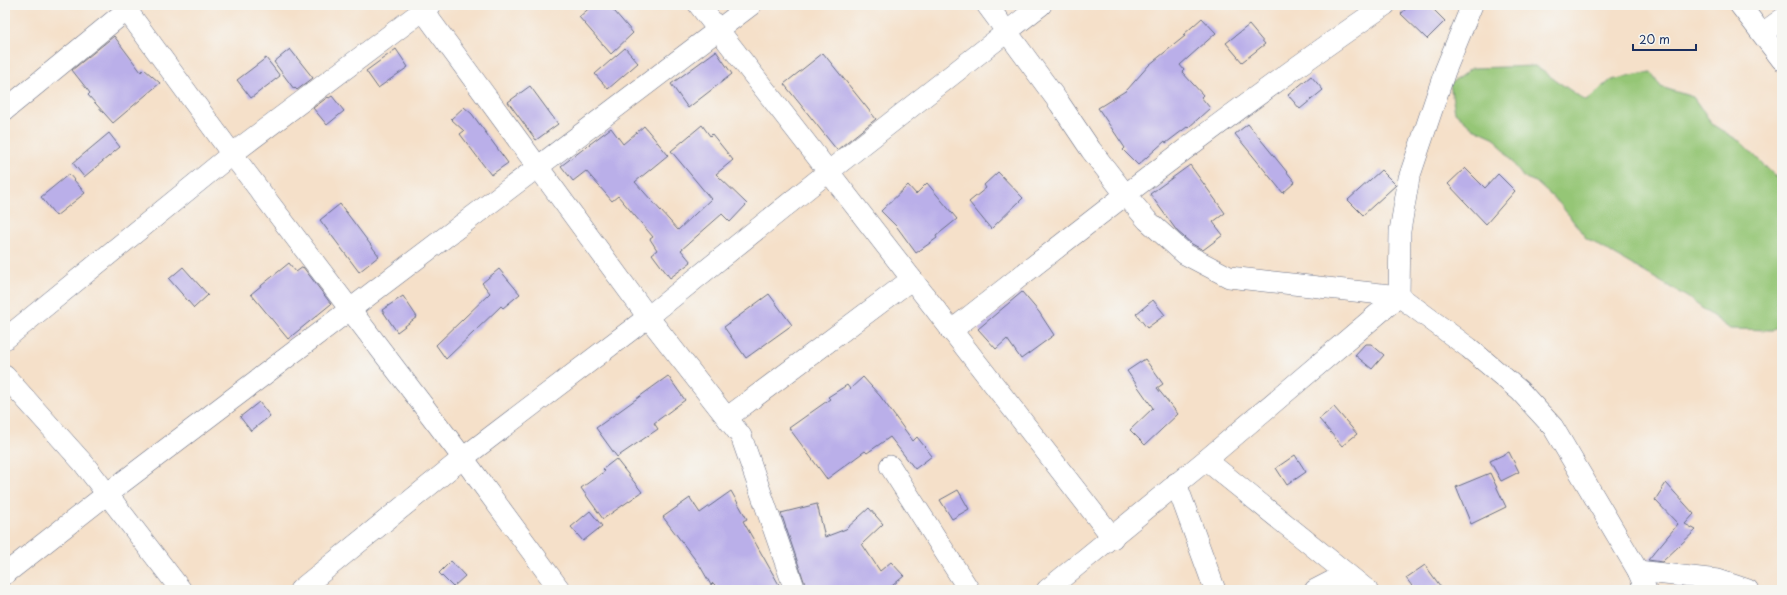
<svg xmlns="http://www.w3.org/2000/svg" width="1787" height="595" viewBox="0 0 1787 595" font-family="'Playpen Sans',sans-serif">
<rect width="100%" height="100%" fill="#f6f6f2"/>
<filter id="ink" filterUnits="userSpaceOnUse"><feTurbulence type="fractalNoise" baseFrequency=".025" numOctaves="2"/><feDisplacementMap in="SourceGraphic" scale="8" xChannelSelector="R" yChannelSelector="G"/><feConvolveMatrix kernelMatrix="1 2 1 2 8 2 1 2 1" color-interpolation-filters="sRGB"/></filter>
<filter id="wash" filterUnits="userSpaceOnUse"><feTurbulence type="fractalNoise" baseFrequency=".012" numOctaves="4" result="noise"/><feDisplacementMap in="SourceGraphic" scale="16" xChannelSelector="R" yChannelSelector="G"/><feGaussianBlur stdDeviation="0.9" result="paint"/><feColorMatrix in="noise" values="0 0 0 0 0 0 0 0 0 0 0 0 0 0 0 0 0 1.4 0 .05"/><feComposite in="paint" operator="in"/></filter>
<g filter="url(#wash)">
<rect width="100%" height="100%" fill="#f5e0c9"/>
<!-- green -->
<path fill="#95c676" stroke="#587a6a" d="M1535 66 1586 101 1611 80 1651 72 1661 87 1693 97 1713 125 1741 142 1782 183V324L1772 330 1730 329 1687 297 1586 238 1560 204 1536 182 1523 177 1495 138 1473 128 1455 112 1450 84 1472 68Z"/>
<g id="blocks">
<!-- building -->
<g fill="#baafe9">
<path d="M593 5H609L633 33 611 54 579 17Z"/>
<path d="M1409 5H1429L1445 21 1427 39 1401 14Z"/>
<path d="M1202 18 1216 33 1180 65 1184 70 1182 72 1203 95 1201 97 1210 108 1188 128 1187 127 1166 143 1165 141 1138 165 1123 150 1125 148 1098 108 1127 90 1149 65 1185 36 1183 35Z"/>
<path d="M1249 25 1265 44 1242 62 1226 43Z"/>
<path d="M114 36 141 72 144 69 160 83 113 123 88 95 90 93 72 70Z"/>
<path d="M625 48 638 63 608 89 595 74Z"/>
<path d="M290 49 313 78 297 90 295 88 294 89 274 62Z"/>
<path d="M396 49 408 67 378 88 366 71Z"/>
<path d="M716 51 732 74 688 108 671 84Z"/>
<path d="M823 53 876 119 837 150 784 84Z"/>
<path d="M266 58 280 76 251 98 237 80Z"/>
<path d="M1311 76 1323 90 1300 109 1288 95Z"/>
<path d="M530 86 558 124 536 140 508 102Z"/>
<path d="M332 96 344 111 327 125 313 108 328 97 329 98Z"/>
<path d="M464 107 472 114 508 163 491 175 460 134 464 131 451 119Z"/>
<path d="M1248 124 1295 182 1283 193 1235 134Z"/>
<path d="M702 125 710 136 712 134 733 160 716 174 747 204 730 222 722 214 681 250 691 262 670 278 652 254 657 250 650 239 653 237 618 196 612 201 586 171 573 181 561 166 611 128 623 144 644 126 668 155 635 182 678 230 711 199 671 151Z"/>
<path d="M109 133 120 147 84 177 73 163Z"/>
<path d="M1190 165 1225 213 1213 222 1223 235 1203 250 1192 244 1177 231 1150 194Z"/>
<path d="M1465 168 1485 188 1498 174 1515 191 1486 224 1448 184Z"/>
<path d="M1381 170 1396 185 1363 215 1348 200Z"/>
<path d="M998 172 1023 198 991 229 969 202 986 188 984 185Z"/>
<path d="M69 174 85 193 56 216 41 197Z"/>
<path d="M927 183 957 219 936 236 937 238 916 253 897 227 881 211 908 185 916 194Z"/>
<path d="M340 204 379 256 359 272 320 220Z"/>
<path d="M289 263 296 272 303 267 331 304 288 339 251 294Z"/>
<path d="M183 267 208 295 194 308 169 279Z"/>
<path d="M499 269 520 294 503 308 501 306 446 359 436 345 490 293 482 283Z"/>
<path d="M1022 292 1039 312 1054 335 1021 359 1007 339 996 349 978 329Z"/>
<path d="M769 294 792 325 746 358 724 327Z"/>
<path d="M403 296 417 317 397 332 382 310Z"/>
<path d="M1153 300 1165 315 1147 328 1136 314Z"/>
<path d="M1365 344H1371L1384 355 1372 369 1355 355Z"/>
<path d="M1145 359 1163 384 1157 388 1178 414 1145 445 1130 430 1153 408 1127 371Z"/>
<path d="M668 376 685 400 654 423 658 429 617 457 596 428Z"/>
<path d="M863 377 880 396 913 441 917 437 932 456 915 469 890 437 867 453 865 451 827 479 789 428 830 399 828 397 847 385 850 389Z"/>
<path d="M259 402 270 416 251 431 240 417Z"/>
<path d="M1334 407 1357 434 1342 446 1319 419Z"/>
<path d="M1509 452 1519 472 1501 481 1490 461Z"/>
<path d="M1295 455 1306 472 1287 485 1276 468Z"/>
<path d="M616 459 642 492 603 519 581 488 605 471 603 469Z"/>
<path d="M1490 473 1506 507 1471 524 1456 487Z"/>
<path d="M1666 483 1694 514 1685 524 1696 530 1662 562 1648 560 1678 524 1655 500Z"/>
<path d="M958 490 969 509 952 519 940 500Z"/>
<path d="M731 491 747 519 743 521 782 590H720L713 583 711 585 700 566 663 517 690 498 700 513Z"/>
<path d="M817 504 825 537 846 529 869 508 883 524 862 544 880 571 891 562 904 576 887 590H807L781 513Z"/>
<path d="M590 511 602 526 583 541 571 527Z"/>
<path d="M451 561 465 576 453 587 439 573Z"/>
<path d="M1425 565 1443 590H1415L1406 578Z"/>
</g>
</g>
</g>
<g filter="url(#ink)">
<use href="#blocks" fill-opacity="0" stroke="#676d83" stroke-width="1"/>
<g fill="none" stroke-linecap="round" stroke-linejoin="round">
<defs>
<g id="minor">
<path d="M123 5 232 154 463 458 560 590"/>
<path d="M419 5 648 317 741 436 795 590"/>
<path d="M699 5 1113 538"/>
<path d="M987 5 1060 104 1091 150 1125 194 1147 220 1185 254 1229 277 1399 296 1469 348 1520 391 1553 427 1638 571 1646 590"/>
<path d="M1740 5 1782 60"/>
<path d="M1763 33 1782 19"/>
<path d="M5 110 127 10"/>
<path d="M951 331C1093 219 1236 107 1385 5"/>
<path d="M5 339 232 154 430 5"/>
<path d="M5 376 84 464 181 590"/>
<path d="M728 417 912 279"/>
<path d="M1206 460 1367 590"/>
<path d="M890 466 969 590"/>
<path d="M1176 483 1215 590"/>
<path d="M1638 571 1718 580 1748 590"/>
<path d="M5 574 107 494 751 5"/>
<path d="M300 590 463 458 648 317 828 172 1041 5"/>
<path d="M1047 590 1206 460 1399 296 1400 231 1409 178 1445 71 1472 5"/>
<path d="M1315 590 1346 574"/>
</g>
</defs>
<!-- minor casing -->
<use href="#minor" stroke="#676d83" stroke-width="22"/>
<!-- minor -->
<use href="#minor" stroke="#fff" stroke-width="21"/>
</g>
</g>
<!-- margin -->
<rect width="1787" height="595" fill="none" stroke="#f6f6f2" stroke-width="20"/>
<!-- scale -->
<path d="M1633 44v6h63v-6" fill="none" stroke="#1b2f5e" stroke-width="2"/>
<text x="1639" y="44" font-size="12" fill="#1b2f5e" stroke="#f6f6f2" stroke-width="3" paint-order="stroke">20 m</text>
</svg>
